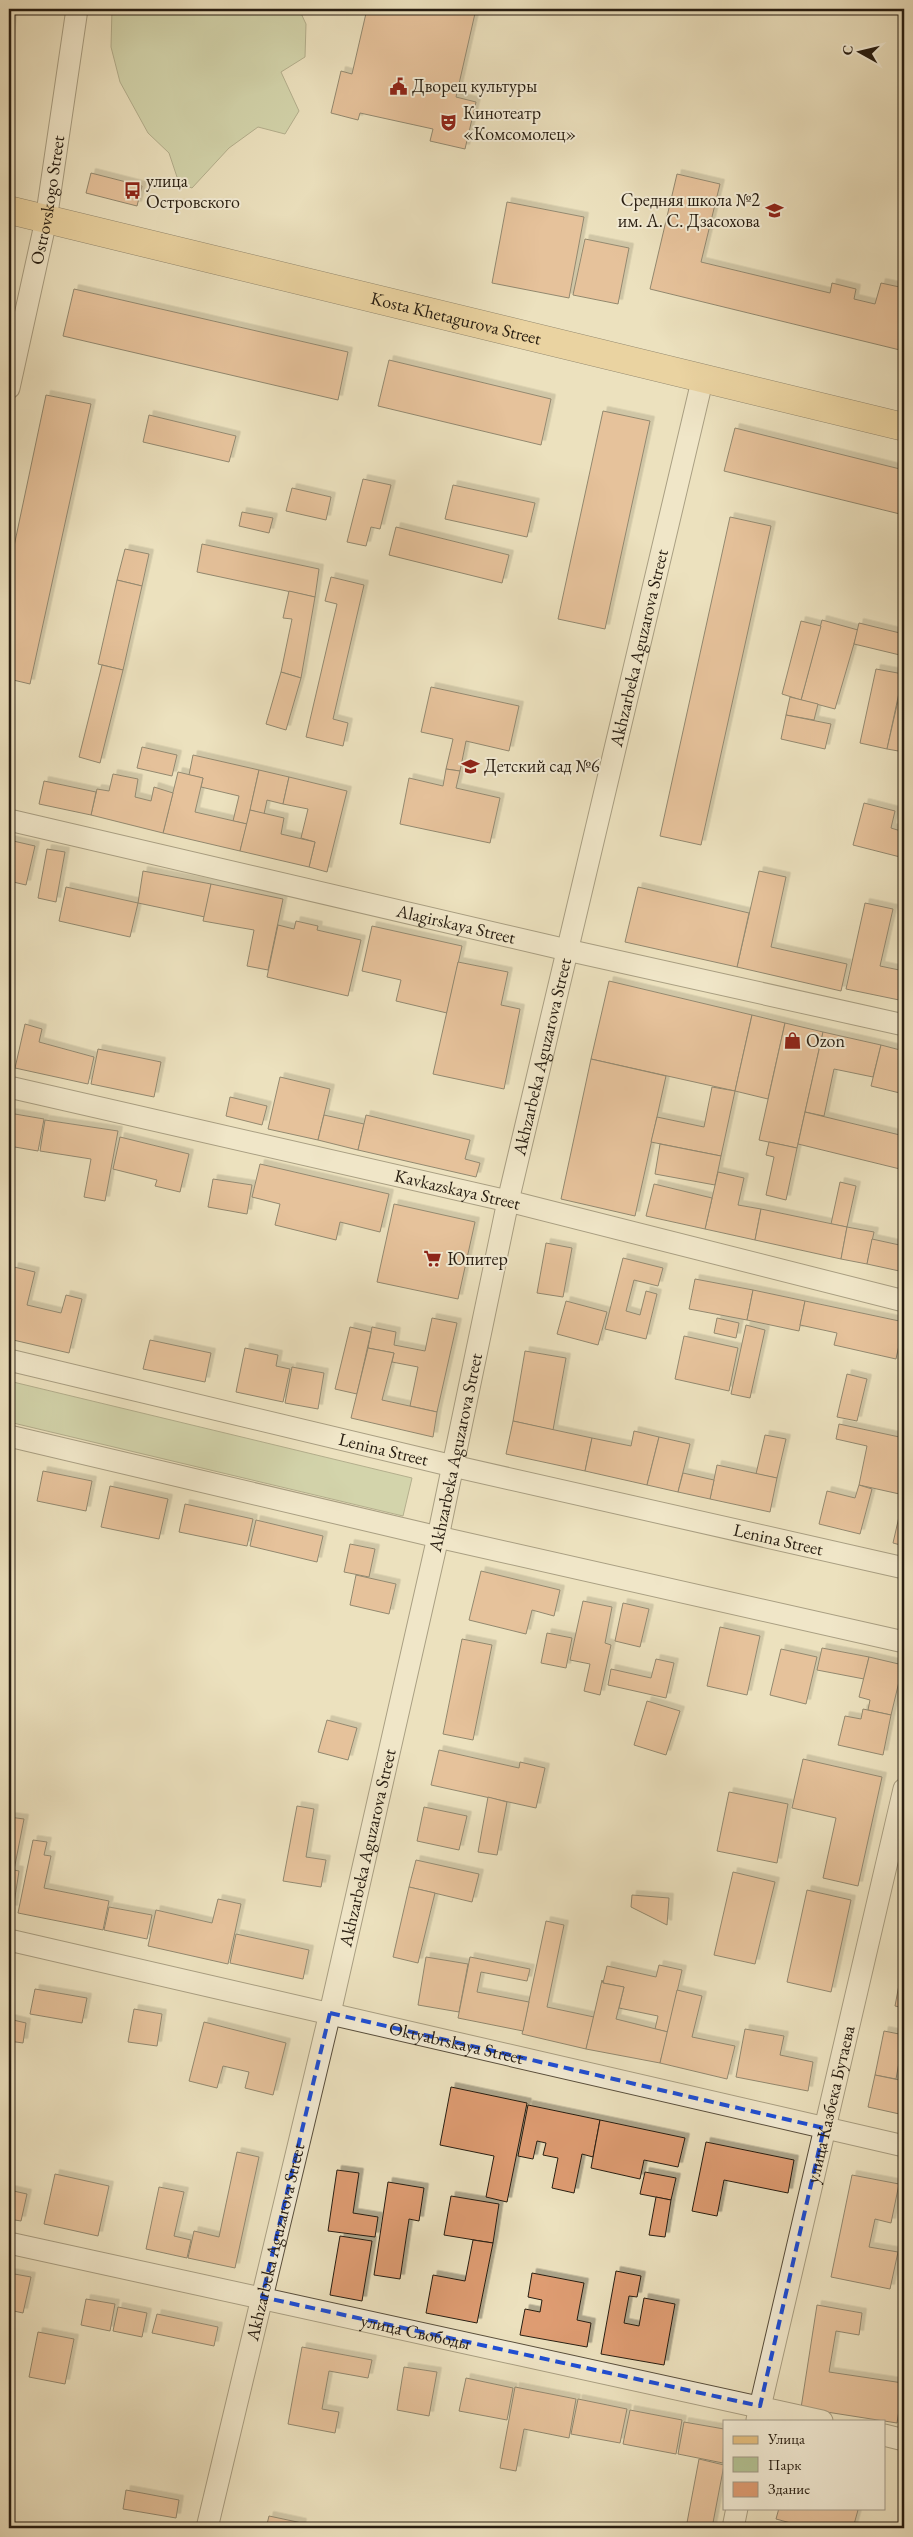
<svg xmlns="http://www.w3.org/2000/svg" width="913" height="2537" viewBox="0 0 913 2537" font-family="'EB Garamond',serif">
<defs>
<filter id="shadow"><feDropShadow dx="4.5" dy="-4.5" stdDeviation="0" flood-color="#0004"/></filter>
</defs>
<rect width="100%" height="100%" fill="#ece1be"/>
<filter id="stains"><feTurbulence type="fractalNoise" baseFrequency=".004" numOctaves="4"/><feColorMatrix values="0 0 0 0 .2 0 0 0 0 .09 0 0 0 0 .02 0 0 0 .5 -.17"/></filter>
<radialGradient id="worn" r=".72"><stop offset=".6" stop-color="#630" stop-opacity="0"/><stop offset="1" stop-color="#630" stop-opacity=".3"/></radialGradient>
<!-- green -->
<g fill="#b4c394" stroke="#6e7052">
<path d="M112 9H299L306 24 305 57 281 72 299 111 285 134 258 127 229 148 192 188 179 183 169 153 148 133 120 82 111 47Z"/>
<path d="M9 1381 412 1478 403 1516 9 1422Z"/>
</g>
<!-- building -->
<g fill="#de9c72" stroke="#271d11" filter="url(#shadow)">
<path d="M9 9H13L9 46Z"/>
<path d="M367 9H476L456 97 476 102 465 149 430 141 433 129 360 113 358 120 331 113 341 71 352 74Z"/>
<path d="M91 173 142 186 137 206 86 193Z"/>
<path d="M677 174 720 184 701 262 830 293 832 283 856 289 854 299 875 304 881 283 904 288V351L650 289Z"/>
<path d="M507 202 584 217 569 298 492 283Z"/>
<path d="M585 239 629 248 618 304 573 295Z"/>
<path d="M74 289 348 352 338 400 63 336Z"/>
<path d="M389 360 551 399 541 445 378 406Z"/>
<path d="M46 395 91 404 30 684 9 679V570Z"/>
<path d="M603 411 650 421 605 629 558 619Z"/>
<path d="M149 415 236 436 229 462 143 442Z"/>
<path d="M735 428 904 470V515L724 471Z"/>
<path d="M363 479 391 485 380 529 371 527 366 546 347 542Z"/>
<path d="M453 485 535 503 527 537 445 519Z"/>
<path d="M292 488 331 497 326 520 286 511Z"/>
<path d="M242 512 273 518 269 533 239 526Z"/>
<path d="M730 517 771 526 701 845 660 836Z"/>
<path d="M396 527 509 555 502 583 389 555Z"/>
<path d="M202 544 319 569 315 597 197 572Z"/>
<path d="M125 549 149 554 142 586 117 580Z"/>
<path d="M331 577 364 585 333 719 348 723 343 746 306 737 337 604 325 601Z"/>
<path d="M117 580 142 586 123 670 98 664Z"/>
<path d="M289 591 315 597 301 678 281 672 292 619 283 618Z"/>
<path d="M822 620 858 630 835 709 801 700Z"/>
<path d="M801 621 821 626 801 700 782 694Z"/>
<path d="M859 623 904 634V656L854 644Z"/>
<path d="M102 665 123 670 100 763 79 757Z"/>
<path d="M876 669 903 674 887 749 860 743Z"/>
<path d="M281 672 301 678 286 730 266 724Z"/>
<path d="M431 687 519 706 509 751 466 741 460 771 446 769 453 739 421 732Z"/>
<path d="M899 696 904 697V752L887 749Z"/>
<path d="M790 697 818 704 814 720 786 715Z"/>
<path d="M786 715 831 724 825 749 781 739Z"/>
<path d="M142 747 177 755 172 776 137 768Z"/>
<path d="M193 755 259 770 247 824 233 821 239 796 201 787 203 778 189 775Z"/>
<path d="M446 769 460 771 456 788 500 798 490 843 400 824 409 778 443 786Z"/>
<path d="M259 770 289 777 283 804 267 800 264 814 250 810Z"/>
<path d="M178 772 203 778 195 812 247 824 240 851 163 833Z"/>
<path d="M113 774 138 779 135 797 151 801 154 787 173 793 163 833 91 815 97 789 109 791Z"/>
<path d="M289 777 347 791 327 872 309 867 315 842 301 838 308 809 283 804Z"/>
<path d="M44 781 96 792 91 815 39 804Z"/>
<path d="M864 803 895 811 891 828 904 832V858L853 845Z"/>
<path d="M250 810 284 818 281 834 315 842 309 867 240 851Z"/>
<path d="M9 840 35 846 26 885 9 881Z"/>
<path d="M47 849 65 852 56 902 38 898Z"/>
<path d="M143 871 211 884 205 917 138 903Z"/>
<path d="M759 871 786 877 771 947 847 964 841 991 737 967Z"/>
<path d="M211 884 283 899 268 970 247 966 254 930 203 921Z"/>
<path d="M66 887 138 903 130 937 59 921Z"/>
<path d="M638 887 749 913 737 967 625 942Z"/>
<path d="M865 903 893 909 880 966 904 971V1001L846 989Z"/>
<path d="M296 921 318 926 317 930 361 940 348 996 267 977 278 925 294 929Z"/>
<path d="M372 926 462 946 447 1013 396 1001 401 980 362 971Z"/>
<path d="M458 962 508 972 501 1005 520 1009 504 1089 433 1074Z"/>
<path d="M609 981 752 1015 735 1091 591 1059Z"/>
<path d="M752 1015 785 1023 768 1099 735 1091Z"/>
<path d="M785 1023 823 1032 797 1148 759 1140Z"/>
<path d="M25 1024 42 1029 39 1042 94 1057 88 1084 15 1068Z"/>
<path d="M823 1032 881 1045 873 1077 834 1069 824 1116 805 1112Z"/>
<path d="M881 1045 904 1051V1094L871 1086Z"/>
<path d="M98 1049 161 1062 154 1097 91 1084Z"/>
<path d="M591 1059 666 1076 635 1216 561 1199Z"/>
<path d="M280 1077 330 1089 318 1140 268 1129Z"/>
<path d="M712 1087 735 1091 721 1156 651 1142 657 1117 704 1127Z"/>
<path d="M230 1097 267 1106 262 1125 226 1116Z"/>
<path d="M805 1112 904 1136V1170L798 1144Z"/>
<path d="M9 1113 44 1119 38 1151 9 1146Z"/>
<path d="M324 1115 364 1124 358 1150 318 1140Z"/>
<path d="M366 1115 470 1140 465 1159 480 1163 476 1177 358 1150Z"/>
<path d="M45 1120 118 1131 105 1201 84 1197 91 1159 40 1151Z"/>
<path d="M120 1137 189 1154 180 1192 155 1186 157 1180 113 1169Z"/>
<path d="M769 1142 797 1148 786 1200 766 1195 774 1157 766 1155Z"/>
<path d="M660 1144 721 1156 715 1185 655 1174Z"/>
<path d="M260 1164 389 1194 380 1232 340 1222 336 1240 275 1225 280 1204 252 1197Z"/>
<path d="M718 1172 744 1178 738 1205 761 1209 755 1240 705 1229Z"/>
<path d="M213 1179 252 1185 247 1214 208 1207Z"/>
<path d="M840 1182 856 1186 847 1227 831 1224Z"/>
<path d="M654 1184 712 1198 705 1229 646 1216Z"/>
<path d="M394 1204 475 1222 458 1299 377 1282Z"/>
<path d="M761 1209 847 1227 841 1259 755 1240Z"/>
<path d="M847 1227 874 1232 867 1264 841 1259Z"/>
<path d="M872 1239 904 1246V1272L867 1264Z"/>
<path d="M546 1243 572 1248 563 1297 537 1293Z"/>
<path d="M623 1258 663 1268 658 1286 634 1280 626 1311 640 1315 646 1291 657 1294 646 1339 605 1329Z"/>
<path d="M14 1267 35 1272 27 1305 61 1313 66 1295 82 1299 69 1353 9 1339V1290Z"/>
<path d="M695 1279 753 1290 747 1320 689 1309Z"/>
<path d="M753 1290 805 1301 799 1331 747 1320Z"/>
<path d="M566 1301 607 1312 598 1345 557 1334Z"/>
<path d="M805 1301 904 1322 896 1359 834 1345 837 1333 800 1325Z"/>
<path d="M432 1318 457 1323 437 1412 410 1406 418 1367 392 1362 394 1353 368 1348 372 1327 396 1332 394 1345 425 1351Z"/>
<path d="M717 1318 739 1323 736 1338 714 1333Z"/>
<path d="M746 1325 765 1330 750 1398 731 1394Z"/>
<path d="M350 1327 371 1332 357 1394 335 1389Z"/>
<path d="M684 1336 738 1348 729 1391 675 1379Z"/>
<path d="M150 1340 211 1353 205 1382 143 1369Z"/>
<path d="M245 1348 278 1355 276 1366 290 1369 283 1402 236 1392Z"/>
<path d="M368 1348 394 1353 382 1400 437 1412 433 1437 351 1418Z"/>
<path d="M525 1351 566 1358 553 1430 513 1421Z"/>
<path d="M292 1367 324 1373 318 1409 285 1403Z"/>
<path d="M847 1374 867 1379 857 1421 837 1417Z"/>
<path d="M513 1421 592 1438 585 1471 506 1454Z"/>
<path d="M839 1424 904 1438V1495L859 1485 867 1446 836 1439Z"/>
<path d="M634 1431 659 1437 647 1485 585 1471 592 1438 631 1446Z"/>
<path d="M765 1435 786 1439 777 1478 756 1474Z"/>
<path d="M659 1437 690 1444 678 1492 647 1485Z"/>
<path d="M717 1465 777 1478 770 1512 710 1499Z"/>
<path d="M43 1471 92 1481 86 1511 37 1501Z"/>
<path d="M683 1473 714 1480 710 1499 678 1492Z"/>
<path d="M859 1485 872 1489 860 1534 819 1524 827 1491 855 1498Z"/>
<path d="M110 1486 168 1499 159 1539 101 1527Z"/>
<path d="M904 1495V1546L893 1543Z"/>
<path d="M185 1504 253 1519 247 1546 179 1532Z"/>
<path d="M256 1520 323 1536 317 1562 250 1546Z"/>
<path d="M350 1544 375 1549 369 1577 344 1572Z"/>
<path d="M481 1571 560 1590 554 1616 532 1610 526 1634 469 1620Z"/>
<path d="M356 1575 396 1584 389 1614 350 1605Z"/>
<path d="M583 1601 612 1607 605 1643 611 1645 600 1695 584 1691 590 1664 570 1660Z"/>
<path d="M623 1603 649 1609 640 1647 615 1641Z"/>
<path d="M720 1627 760 1636 747 1695 707 1686Z"/>
<path d="M547 1633 572 1638 566 1668 541 1663Z"/>
<path d="M462 1639 492 1645 473 1740 443 1734Z"/>
<path d="M822 1648 869 1657 864 1679 817 1670Z"/>
<path d="M781 1649 817 1657 806 1704 770 1695Z"/>
<path d="M869 1657 903 1665 891 1715 868 1710 870 1700 859 1697Z"/>
<path d="M656 1659 674 1663 666 1698 608 1685 611 1669 651 1678Z"/>
<path d="M647 1701 680 1711 666 1755 634 1745Z"/>
<path d="M863 1709 891 1715 883 1755 838 1745 845 1716 861 1719Z"/>
<path d="M327 1720 357 1728 348 1760 318 1752Z"/>
<path d="M439 1750 519 1768 520 1762 545 1768 536 1808 431 1785Z"/>
<path d="M803 1759 882 1777 858 1886 823 1878 836 1818 792 1808Z"/>
<path d="M729 1792 788 1804 777 1863 717 1851Z"/>
<path d="M488 1797 507 1802 497 1855 478 1852Z"/>
<path d="M297 1806 314 1809 306 1857 326 1860 321 1887 283 1881Z"/>
<path d="M424 1807 467 1816 459 1850 417 1841Z"/>
<path d="M9 1817 24 1819 14 1870 19 1871 13 1910 9 1909Z"/>
<path d="M33 1840 47 1842 44 1855 51 1856 44 1888 109 1901 103 1930 18 1913Z"/>
<path d="M416 1860 479 1874 472 1902 409 1887Z"/>
<path d="M733 1872 775 1882 755 1964 714 1955Z"/>
<path d="M409 1887 435 1893 418 1963 393 1957Z"/>
<path d="M807 1890 851 1900 831 1992 787 1982Z"/>
<path d="M632 1895 669 1898 667 1925 631 1907Z"/>
<path d="M218 1899 241 1904 228 1964 148 1946 156 1910 212 1923Z"/>
<path d="M109 1907 152 1915 147 1939 104 1930Z"/>
<path d="M546 1921 564 1925 547 2007 594 2017 586 2049 522 2034Z"/>
<path d="M236 1934 309 1950 303 1979 230 1963Z"/>
<path d="M426 1957 468 1964 459 2012 418 2005Z"/>
<path d="M470 1957 530 1969 527 1981 481 1972 477 1992 529 2002 523 2031 458 2018Z"/>
<path d="M904 1958V2008L895 2006Z"/>
<path d="M659 1965 682 1970 668 2032 655 2029 658 2016 619 2008 624 1987 603 1983 607 1966 656 1977Z"/>
<path d="M602 1980 603 1983 624 1987 616 2019 668 2032 660 2063 586 2049Z"/>
<path d="M35 1989 87 1998 82 2023 30 2014Z"/>
<path d="M677 1990 702 1996 692 2037 735 2046 727 2079 660 2063Z"/>
<path d="M134 2009 162 2014 157 2046 128 2042Z"/>
<path d="M9 2019 26 2023 23 2043 9 2041Z"/>
<path d="M204 2022 286 2043 273 2095 245 2088 249 2072 223 2066 217 2088 189 2081Z"/>
<path d="M745 2029 784 2036 780 2055 813 2062 808 2091 736 2077Z"/>
<path d="M884 2031 904 2035 896 2079 875 2075Z"/>
<path d="M875 2075 904 2081V2115L868 2107Z"/>
<path d="M451 2087 527 2103 507 2202 486 2197 494 2156 440 2145Z"/>
<path d="M528 2105 600 2120 593 2157 582 2154 574 2193 552 2188 558 2158 543 2155 546 2143 537 2141 533 2159 518 2156Z"/>
<path d="M600 2120 685 2138 678 2167 644 2160 640 2179 591 2168Z"/>
<path d="M706 2142 794 2160 788 2193 724 2180 717 2216 692 2211Z"/>
<path d="M237 2152 259 2157 235 2268 188 2258 194 2231 219 2237Z"/>
<path d="M337 2170 359 2173 353 2213 378 2217 375 2237 328 2231Z"/>
<path d="M645 2172 676 2178 671 2200 640 2194Z"/>
<path d="M55 2174 109 2186 98 2236 44 2224Z"/>
<path d="M852 2175 899 2184 891 2223 875 2219 869 2247 898 2252 890 2289 831 2277Z"/>
<path d="M388 2182 424 2188 419 2221 409 2219 400 2279 374 2275Z"/>
<path d="M159 2187 184 2192 174 2236 191 2240 187 2258 146 2249Z"/>
<path d="M9 2190 27 2194 21 2221 9 2219Z"/>
<path d="M451 2196 499 2204 493 2243 444 2235Z"/>
<path d="M656 2197 671 2200 665 2237 649 2235Z"/>
<path d="M340 2236 372 2241 362 2301 330 2295Z"/>
<path d="M473 2240 493 2243 477 2323 426 2313 433 2275 465 2281Z"/>
<path d="M616 2271 641 2276 637 2297 629 2296 624 2323 639 2326 644 2298 675 2304 664 2365 601 2354Z"/>
<path d="M9 2273 31 2277 23 2313 9 2310Z"/>
<path d="M532 2273 584 2283 577 2320 591 2323 587 2347 520 2335 525 2309 540 2312 542 2300 528 2297Z"/>
<path d="M86 2299 115 2304 110 2331 81 2325Z"/>
<path d="M817 2305 862 2313 859 2335 836 2331 829 2372 903 2383 897 2423 801 2408Z"/>
<path d="M118 2307 147 2313 142 2337 113 2331Z"/>
<path d="M157 2314 218 2327 214 2346 152 2333Z"/>
<path d="M38 2332 74 2339 65 2384 29 2377Z"/>
<path d="M302 2347 372 2360 368 2378 329 2371 322 2409 339 2412 335 2433 288 2424Z"/>
<path d="M404 2367 437 2372 429 2416 397 2410Z"/>
<path d="M466 2378 513 2388 507 2420 459 2411Z"/>
<path d="M515 2387 576 2399 569 2438 524 2429 516 2471 500 2468Z"/>
<path d="M578 2399 627 2409 620 2443 571 2434Z"/>
<path d="M904 2402V2425L899 2424Z"/>
<path d="M630 2410 682 2420 676 2454 623 2444Z"/>
<path d="M684 2422 724 2429 723 2463 678 2454Z"/>
<path d="M699 2459 724 2465 712 2528H686Z"/>
<path d="M126 2490 179 2500 176 2518 123 2509Z"/>
<path d="M779 2508H851L858 2510 853 2528H809L776 2519Z"/>
<path d="M269 2516 302 2523 301 2528H266Z"/>
</g>
<g fill="none" stroke-linecap="round" stroke-linejoin="round">
<defs>
<g id="minor">
<path id="s1" d="M9 388 46 220 77 9"/>
<path id="s2" d="M9 820 567 950 904 1025"/>
<path id="s3" d="M9 1087 508 1201 904 1301"/>
<path id="s4" d="M9 1360 453 1466 904 1568"/>
<path d="M9 1436 438 1537 904 1642"/>
<path id="s5" d="M9 1940 904 2146"/>
<path id="s6" d="M9 2243 822 2421"/>
<path id="s7" d="M757 2420 904 1789"/>
<path d="M884 2435 904 2440"/>
<path id="s8" d="M207 2528 330 2013 438 1537 508 1201 703 377"/>
<path d="M733 2528 737 2508"/>
</g>
<g id="major">
<path id="s9" d="M9 210 904 427"/>
</g>
</defs>
<!-- minor casing -->
<use href="#minor" stroke="#584e3c" stroke-width="23"/>
<!-- major casing -->
<use href="#major" stroke="#271d11" stroke-width="29"/>
<!-- minor -->
<use href="#minor" stroke="#f3ecd5" stroke-width="21"/>
<!-- major -->
<use href="#major" stroke="#e6c07f" stroke-width="28"/>
</g>
<!-- marked area -->
<path d="M0 0H913V2537H0ZM330 2013 824 2128 760 2406 262 2297Z" fill="#ece1be" fill-opacity=".55" fill-rule="evenodd"/>
<path fill="none" stroke="#1d4ed8" stroke-width="4" stroke-dasharray="10 6" stroke-linejoin="round" d="M330 2013 824 2128 760 2406 262 2297Z"/>
<!-- icons -->
<defs>
<symbol id="civic-bare" viewBox="-9 -9 18 18"><path d="M-.6-6.5H3V-4.5H.6V-3L4-1V1h2V6H-6V1h2V-1L-.6-3ZM-1.2 2.5V6h2.4V2.5Z" fill="#8f2418" stroke="#f3ecd5" stroke-width="2.5" paint-order="stroke"/></symbol>
<symbol id="theatre-bare" viewBox="-9 -9 18 18"><path d="M-5-5.5Q0-4 5-5.5V0Q5 5 0 6Q-5 5-5 0ZM-3.3-2.5H-1v1.5H-3.3ZM1-2.5H3.3v1.5H1ZM-2.8 1Q0 5.5 2.8 1Z" fill="#8f2418" stroke="#f3ecd5" stroke-width="2.5" paint-order="stroke"/></symbol>
<symbol id="bus-bare" viewBox="-9 -9 18 18"><path d="M-5-6H5V4H4V6H2V4H-2V6H-4V4H-5ZM-3.5-4V0h7V-4ZM-3.5 1.2v1.5H-2V1.2ZM2 1.2v1.5H3.5V1.2Z" fill="#8f2418" stroke="#f3ecd5" stroke-width="2.5" paint-order="stroke"/></symbol>
<symbol id="school-bare" viewBox="-9 -9 18 18"><path d="M0-5L7-2L0 1L-7-2ZM-4 1L0 2.5L4 1V4Q0 6-4 4Z" fill="#8f2418" stroke="#f3ecd5" stroke-width="2.5" paint-order="stroke"/></symbol>
<symbol id="shop-bare" viewBox="-9 -9 18 18"><path d="M-5-2.5h2.3a2.7 3.5 0 0 1 5.4 0H5L5.5 6h-11ZM-1.5-2.5h3a1.5 2.3 0 0 0-3 0Z" fill="#8f2418" stroke="#f3ecd5" stroke-width="2.5" paint-order="stroke"/></symbol>
<symbol id="supermarket-bare" viewBox="-9 -9 18 18"><path d="M-6-5.5h2.5l.6 2H6L4.5 2H-2.5L-4.4-4H-6ZM-1.5 3.2a1.3 1.3 0 1 0 .1 0ZM3 3.2a1.3 1.3 0 1 0 .1 0Z" fill="#8f2418" stroke="#f3ecd5" stroke-width="2.5" paint-order="stroke"/></symbol>
</defs>
<g fill-rule="evenodd">
<use href="#civic-bare" x="386" y="74" width="25" height="25"/>
<use href="#theatre-bare" x="436" y="110" width="25" height="25"/>
<use href="#bus-bare" x="120" y="178" width="25" height="25"/>
<use href="#school-bare" x="762" y="198" width="25" height="25"/>
<use href="#school-bare" x="458" y="754" width="25" height="25"/>
<use href="#shop-bare" x="780" y="1028" width="25" height="25"/>
<use href="#supermarket-bare" x="420" y="1246" width="25" height="25"/>
</g>
<g text-anchor="middle" stroke-width="4" stroke-linejoin="round" paint-order="stroke">
<!-- poi labels -->
<g font-size="18" fill="#271d11" stroke="#f3ecd5" text-anchor="start">
<text x="412" y="92">Дворец культуры</text>
<text x="463" y="119">Кинотеатр<tspan x="463" dy="21">«Комсомолец»</tspan></text>
<text x="146" y="187">улица<tspan x="146" dy="21">Островского</tspan></text>
<text x="760" y="206" text-anchor="end">Средняя школа №2<tspan x="760" dy="21">им. А. С. Дзасохова</tspan></text>
<text x="484" y="772">Детский сад №6</text>
<text x="806" y="1047">Ozon</text>
<text x="447" y="1265">Юпитер</text>
</g>
<!-- street labels -->
<g font-size="18" fill="#271d11" stroke="#f3ecd5">
<text dy="6" stroke="none"><textPath href="#s1" startOffset="192">Ostrovskogo Street</textPath></text>
<text dy="6" stroke="none"><textPath href="#s9" startOffset="460">Kosta Khetagurova Street</textPath></text>
<text dy="6" stroke="none"><textPath href="#s8" startOffset="1929">Akhzarbeka Aguzarova Street</textPath></text>
<text dy="6" stroke="none"><textPath href="#s2" startOffset="459">Alagirskaya Street</textPath></text>
<text dy="6" stroke="none"><textPath href="#s8" startOffset="1509">Akhzarbeka Aguzarova Street</textPath></text>
<text dy="6" stroke="none"><textPath href="#s3" startOffset="460">Kavkazskaya Street</textPath></text>
<text dy="6" stroke="none"><textPath href="#s4" startOffset="385">Lenina Street</textPath></text>
<text dy="6" stroke="none"><textPath href="#s8" startOffset="1104">Akhzarbeka Aguzarova Street</textPath></text>
<text dy="6" stroke="none"><textPath href="#s4" startOffset="790">Lenina Street</textPath></text>
<text dy="6" stroke="none"><textPath href="#s8" startOffset="699">Akhzarbeka Aguzarova Street</textPath></text>
<text dy="6" stroke="none"><textPath href="#s5" startOffset="459">Oktyabrskaya Street</textPath></text>
<text dy="6" stroke="none"><textPath href="#s7" startOffset="324">улица Казбека Бутаева</textPath></text>
<text dy="6" stroke="none"><textPath href="#s8" startOffset="294">Akhzarbeka Aguzarova Street</textPath></text>
<text dy="6" stroke="none"><textPath href="#s6" startOffset="416">улица Свободы</textPath></text>
</g>
</g>
<!-- margin -->
<rect width="913" height="2537" fill="none" stroke="#ece1be" stroke-width="30"/>
<rect x="10" y="10" width="893" height="2517" fill="none" stroke="#271d11" stroke-width="2.5"/>
<rect x="15" y="15" width="883" height="2507" fill="none" stroke="#271d11"/>
<!-- legend -->
<rect x="723" y="2420" width="162" height="90" fill="#f3ecd5" stroke="#a19987"/>
<rect x="733" y="2436" width="25" height="8" fill="#e6c07f" stroke="#a19987"/>
<text x="768" y="2444" font-size="15" fill="#271d11">Улица</text>
<rect x="733" y="2457" width="25" height="15" fill="#b4c394" stroke="#a19987"/>
<text x="768" y="2470" font-size="15" fill="#271d11">Парк</text>
<rect x="733" y="2482" width="25" height="15" fill="#de9c72" stroke="#a19987"/>
<text x="768" y="2494" font-size="15" fill="#271d11">Здание</text>
<!-- north arrow -->
<g transform="translate(860 52) rotate(278)" stroke="#f3ecd5" stroke-width="4" paint-order="stroke">
<path d="M0-4L9 19L0 12L-9 19Z" fill="#271d11"/>
<text y="-8" font-size="14" font-weight="bold" text-anchor="middle" fill="#271d11">С</text>
</g>
<rect width="100%" height="100%" filter="url(#stains)"/>
<rect width="100%" height="100%" fill="url(#worn)"/>
</svg>
